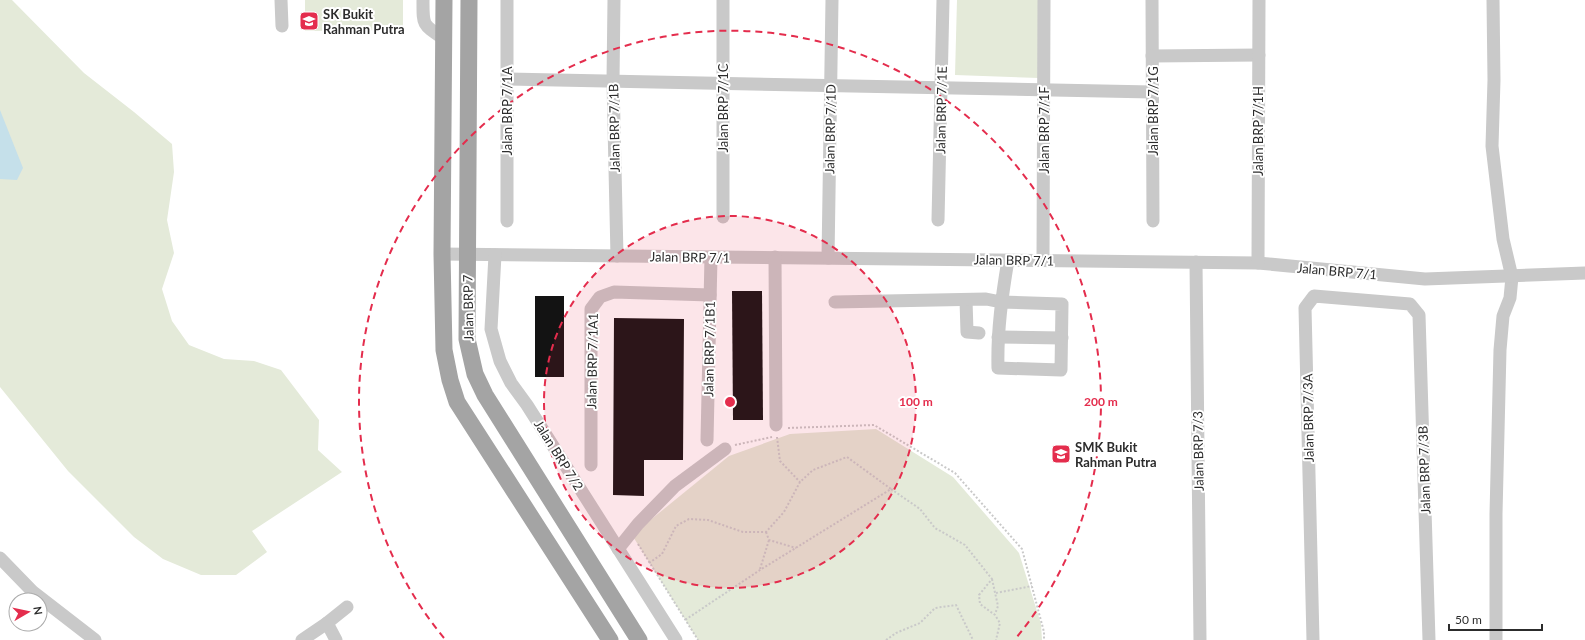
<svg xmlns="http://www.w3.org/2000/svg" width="1585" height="640" viewBox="0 0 1585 640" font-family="Lato,sans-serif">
<rect width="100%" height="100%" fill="#fff"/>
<!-- green -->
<g fill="#e4ead9">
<path d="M0 0H12L84 73 134 112 172 144 174 172 167 220 174 253 162 289 172 321 189 345 224 359 254 361 281 370 319 420 318 450 342 472 252 531 267 552 236 575H201L163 559 134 537 68 471 0 387Z"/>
<path d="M305 0H403V30L305 31Z"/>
<path d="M957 0H1039V78L955 75Z"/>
<path d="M876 429 953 477 1019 553 1041 624 1042 640H698L632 535 729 456 790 434Z"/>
</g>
<!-- water -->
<path fill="#c5e0ea" d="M0 110 23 168 17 180 0 179Z"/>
<!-- building -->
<g fill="#131313">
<path d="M732 291H762L763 420H733Z"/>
<rect x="535" y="296" width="29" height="81"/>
<path d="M614 318 684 319 683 460H644V496L613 495Z"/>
</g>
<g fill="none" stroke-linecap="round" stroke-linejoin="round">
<!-- path -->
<g stroke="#c9c9c9" stroke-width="2" stroke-dasharray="2 2" stroke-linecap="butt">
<path d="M788 428 874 425 955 473 1022 549 1044 632V640"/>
<path d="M777 437 780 461 800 482"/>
<path d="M735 445 772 437"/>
<path d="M891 489 920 509 935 528 965 545 992 579 979 595 980 604 995 615 1000 623 996 640"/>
<path d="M766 532 769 540 796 548"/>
<path d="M638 544 698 640"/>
<path d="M649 563 662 554 676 526 689 519 708 520 743 532H766L784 512 800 482 813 470 847 457 891 489 760 570 685 620"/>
<path d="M760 569 769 540"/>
<path d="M992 579 998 606 995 614"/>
<path d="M996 593 1032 586"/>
<path d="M886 640 896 633 920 623 935 608 956 605 973 640"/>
</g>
<!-- minor -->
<g stroke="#c9c9c9" stroke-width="13">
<path d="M281 0 282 26"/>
<path d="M423 0C423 26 422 24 444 39"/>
<path d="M614 0 613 81 617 256"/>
<path d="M1152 0 1153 221"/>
<path d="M1493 0 1494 80 1492 146 1503 239 1512 277 1510 298 1503 316 1500 350 1496 514V640"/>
<path d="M1152 56 1259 55"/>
<path d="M507 79 1152 92"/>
<path d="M723 217V0"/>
<path d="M938 220 943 0"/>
<path d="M507 221V0"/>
<path d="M442 254 1258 263 1425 279 1585 273"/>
<path d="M495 255 491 329 500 361 511 383 527 405 676 640"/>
<path d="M775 257 776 425"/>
<path d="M828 258 832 0"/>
<path d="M1043 260 1044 0"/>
<path d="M1196 262 1200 640"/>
<path d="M1258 263 1259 0"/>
<path d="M966 300 967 332 979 333"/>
<path d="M835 302 986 299 1001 302 1062 304 1061 370 998 368C997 331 1002 296 1008 260"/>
<path d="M998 337 1062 338"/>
<path d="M707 440 711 257"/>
<path d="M591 465V309L600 297 614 292 710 295"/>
<path d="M618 549 638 524 675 486 725 449"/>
<path d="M0 558 33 592 95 640"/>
<path d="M327 623 336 640"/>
<path d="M302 640 327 623 347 607"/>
<path d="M1313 640 1305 308 1314 296 1410 304 1419 315 1429 640"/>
</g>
<!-- major -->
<g stroke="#a4a4a4" stroke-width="17">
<path d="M444 0 442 254 444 350 450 380 457 402 610 640"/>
<path d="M469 0 467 339 475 374 485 395 639 640"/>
</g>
</g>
<!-- distance rings -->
<circle cx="730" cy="402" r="186" fill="#e42d4d" fill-opacity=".12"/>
<g fill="none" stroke="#e42d4d" stroke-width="2" stroke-dasharray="7 5">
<circle cx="730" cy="402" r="186"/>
<path d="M444 638A371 371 0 1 1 1016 638"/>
</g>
<!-- icons -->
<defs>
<symbol id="school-square" viewBox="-11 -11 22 22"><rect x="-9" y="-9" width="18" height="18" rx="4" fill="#e42d4d" stroke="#fff"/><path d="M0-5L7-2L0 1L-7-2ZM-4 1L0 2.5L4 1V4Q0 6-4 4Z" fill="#fff"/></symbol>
</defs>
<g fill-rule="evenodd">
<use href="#school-square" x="298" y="10" width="22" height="22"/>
<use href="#school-square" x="1050" y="443" width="22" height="22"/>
</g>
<g text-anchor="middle" stroke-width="4" stroke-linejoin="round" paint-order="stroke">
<!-- poi labels -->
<g font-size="13" font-weight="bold" fill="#2c2c2c" stroke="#fff" text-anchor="start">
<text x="323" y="19">SK Bukit<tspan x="323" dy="15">Rahman Putra</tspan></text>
<text x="1075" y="452">SMK Bukit<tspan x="1075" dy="15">Rahman Putra</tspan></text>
</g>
<!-- street labels -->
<g font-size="13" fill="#2c2c2c" stroke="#fff">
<text transform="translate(723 108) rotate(-90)" y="5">Jalan BRP 7/1C</text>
<text transform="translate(941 110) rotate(-89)" y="5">Jalan BRP 7/1E</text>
<text transform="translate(507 111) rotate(-90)" y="5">Jalan BRP 7/1A</text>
<text transform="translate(1153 111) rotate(-90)" y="5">Jalan BRP 7/1G</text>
<text transform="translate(614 128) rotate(-91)" y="5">Jalan BRP 7/1B</text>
<text transform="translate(830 129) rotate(-89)" y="5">Jalan BRP 7/1D</text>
<text transform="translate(1044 130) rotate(-90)" y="5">Jalan BRP 7/1F</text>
<text transform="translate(1258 131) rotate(-90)" y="5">Jalan BRP 7/1H</text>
<text transform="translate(690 257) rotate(1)" y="5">Jalan BRP 7/1</text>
<text transform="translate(1014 260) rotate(1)" y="5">Jalan BRP 7/1</text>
<text transform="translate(1337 271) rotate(5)" y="5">Jalan BRP 7/1</text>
<text transform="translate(468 308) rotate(-91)" y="5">Jalan BRP 7</text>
<text transform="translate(709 349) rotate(-89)" y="5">Jalan BRP 7/1B1</text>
<text transform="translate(592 361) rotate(-89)" y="5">Jalan BRP 7/1A1</text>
<text transform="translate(1308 418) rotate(-91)" y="5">Jalan BRP 7/3A</text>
<text transform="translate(1198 451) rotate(-91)" y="5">Jalan BRP 7/3</text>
<text transform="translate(559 455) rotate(58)" y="5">Jalan BRP 7/2</text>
<text transform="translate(1424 470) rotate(-92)" y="5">Jalan BRP 7/3B</text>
</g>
</g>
<circle cx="730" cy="402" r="6" fill="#e42d4d" stroke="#fff" stroke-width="2"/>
<g font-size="12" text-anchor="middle" font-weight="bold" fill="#e42d4d" stroke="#fff" stroke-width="4" stroke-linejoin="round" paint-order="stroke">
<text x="916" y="406">100 m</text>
<text x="1101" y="406">200 m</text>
</g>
<!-- north arrow -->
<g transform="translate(28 612) rotate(81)"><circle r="19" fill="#ffffff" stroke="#ababab"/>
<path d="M0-3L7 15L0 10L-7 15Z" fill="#e42d4d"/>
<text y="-6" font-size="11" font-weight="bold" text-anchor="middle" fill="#2c2c2c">N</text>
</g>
<!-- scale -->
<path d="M1449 624v6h93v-6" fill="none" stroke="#2c2c2c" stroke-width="2"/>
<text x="1455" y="624" font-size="12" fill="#2c2c2c" stroke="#ffffff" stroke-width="3" paint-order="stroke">50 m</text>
</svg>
